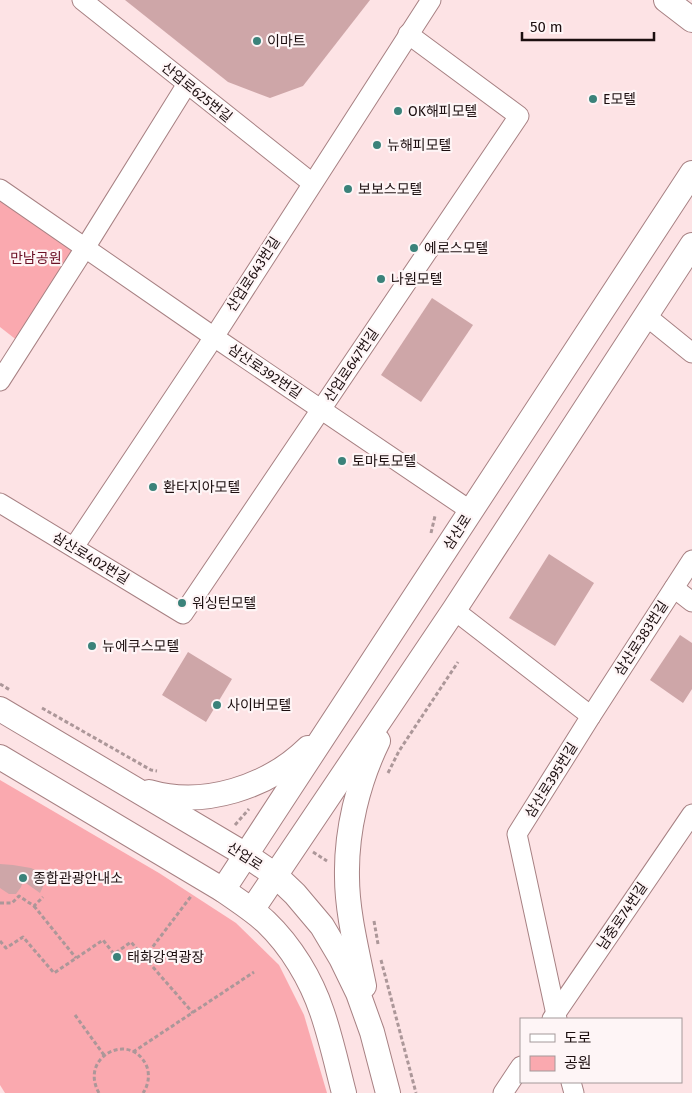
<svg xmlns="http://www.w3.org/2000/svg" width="692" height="1093" viewBox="0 0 692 1093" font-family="'Fira Sans','Noto Sans KR',sans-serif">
<rect width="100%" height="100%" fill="#fde3e5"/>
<!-- green -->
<g fill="#faa9af">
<path d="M0 189 85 248 23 345 0 327Z"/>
<path d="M0 780 159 873 236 923 279 965 304 1015 327 1093H5L0 1085Z"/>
</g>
<!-- building -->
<g fill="#cea6a8">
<path d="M125 0H370L303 86 270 98 228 82Z"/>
<path d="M432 298 473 325 421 402 381 375Z"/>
<path d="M549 554 594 583 555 646 509 618Z"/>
<path d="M680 635 692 643V689L683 703 650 680Z"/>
<path d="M188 652 232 679 206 722 162 695Z"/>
<path d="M0 864 13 865 31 868 48 876 40 893 23 881 21 887 16 894H9L0 888Z"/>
</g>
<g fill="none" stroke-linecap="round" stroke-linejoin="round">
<defs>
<g id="minor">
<path d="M82 0 312 183"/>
<path d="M0 189 214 337 471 511"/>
<path d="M645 315 692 353"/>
<path d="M0 381 85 248 187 84"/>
<path d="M0 503 183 614 519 116 408 34"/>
<path d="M74 547 214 337 431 0"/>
<path d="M674 588 692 602"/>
<path d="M454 610 591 716"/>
<path d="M552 1019 692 814"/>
<path d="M557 1019 517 834 591 716 692 560"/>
<path d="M571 1082 574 1093"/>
<path d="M503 1093 521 1066"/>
</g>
<g id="major">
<path d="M666 0 692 20"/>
<path d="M0 709 246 855 275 875 295 894 322 926 341 958 358 993 372 1032 388 1093"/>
<path d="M0 757 223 890C237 900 253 910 266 922 291 946 311 979 322 1012 331 1038 337 1066 344 1093"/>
<path d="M149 792C204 808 268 787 308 748"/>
<path d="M223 890 692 173"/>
<path d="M252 910 454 610 692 245"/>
<path d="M364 986C357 951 347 912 347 877 346 831 358 782 378 741"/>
</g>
</defs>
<!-- minor casing -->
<use href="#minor" stroke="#a78183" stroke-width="21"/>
<!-- major casing -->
<use href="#major" stroke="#a78183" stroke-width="26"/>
<!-- path -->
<g stroke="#ac9799" stroke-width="3" stroke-dasharray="4 2.5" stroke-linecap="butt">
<path d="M431 533 435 516"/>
<path d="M0 684 10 690"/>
<path d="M42 708 151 770 157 771"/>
<path d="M388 773 399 751 458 662"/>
<path d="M235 825 249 809"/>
<path d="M313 852 327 861"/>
<path d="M0 903H12L19 896 34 906 43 897"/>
<path d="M34 906 76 958"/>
<path d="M374 921 378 944"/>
<path d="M0 941 6 948 23 937 54 973 103 940 114 954 131 942 193 1013"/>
<path d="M145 957 192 895"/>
<path d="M381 960 416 1093"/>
<path d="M75 1015 104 1055"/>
<path d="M133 1052 254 972"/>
<path d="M99 1093C78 1056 132 1030 147 1067 150 1076 148 1086 143 1093"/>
</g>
<!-- minor -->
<use href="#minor" stroke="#fff" stroke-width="19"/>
<!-- major -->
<use href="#major" stroke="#fff" stroke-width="24"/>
</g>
<!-- markers -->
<g fill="#3b827a" stroke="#fef5f6" stroke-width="2">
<circle cx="257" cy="41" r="5"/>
<circle cx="593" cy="99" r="5"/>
<circle cx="398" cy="111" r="5"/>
<circle cx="377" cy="145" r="5"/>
<circle cx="348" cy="189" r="5"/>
<circle cx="414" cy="248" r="5"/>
<circle cx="381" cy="279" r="5"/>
<circle cx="342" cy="461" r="5"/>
<circle cx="153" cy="487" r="5"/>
<circle cx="182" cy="603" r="5"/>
<circle cx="92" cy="646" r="5"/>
<circle cx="217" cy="705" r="5"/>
<circle cx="23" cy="878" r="5"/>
<circle cx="117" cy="957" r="5"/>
</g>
<g text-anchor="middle" stroke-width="4.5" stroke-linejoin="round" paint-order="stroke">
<!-- poi labels -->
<g font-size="14" fill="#1c0f10" stroke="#fef5f6" text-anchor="start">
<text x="267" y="46">이마트</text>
<text x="603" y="104">E모텔</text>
<text x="408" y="116">OK해피모텔</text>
<text x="387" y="150">뉴해피모텔</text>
<text x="358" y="194">보보스모텔</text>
<text x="424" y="253">에로스모텔</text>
<text x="391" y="284">나원모텔</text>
<text x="352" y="466">토마토모텔</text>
<text x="163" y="492">환타지아모텔</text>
<text x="192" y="608">워싱턴모텔</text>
<text x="102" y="651">뉴에쿠스모텔</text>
<text x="227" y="710">사이버모텔</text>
<text x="33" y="883">종합관광안내소</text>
<text x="127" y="962">태화강역광장</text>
</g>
<!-- street labels -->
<g font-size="14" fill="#1c0f10" stroke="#fef5f6">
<text transform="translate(197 92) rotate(39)" y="5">산업로625번길</text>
<text transform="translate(253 274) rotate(-57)" y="5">산업로643번길</text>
<text transform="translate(351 365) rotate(-56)" y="5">산업로647번길</text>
<text transform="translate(265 371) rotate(34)" y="5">삼산로392번길</text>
<text transform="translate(457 532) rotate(-57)" y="5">삼산로</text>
<text transform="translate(91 558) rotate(31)" y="5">삼산로402번길</text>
<text transform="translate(641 638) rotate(-57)" y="5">삼산로383번길</text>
<text transform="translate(551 780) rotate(-58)" y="5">삼산로395번길</text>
<text transform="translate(245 856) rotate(33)" y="5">산업로</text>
<text transform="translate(622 916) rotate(-56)" y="5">남중로74번길</text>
</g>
<!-- park labels -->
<g font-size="14" fill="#6c1025" stroke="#fef5f6">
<text x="36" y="263">만남공원</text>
</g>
</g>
<!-- legend -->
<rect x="520" y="1018" width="162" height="65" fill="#fef5f6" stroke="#a4999a"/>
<rect x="530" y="1034" width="25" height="8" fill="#ffffff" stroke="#a4999a"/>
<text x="564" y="1043" font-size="15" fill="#1c0f10">도로</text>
<rect x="530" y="1056" width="25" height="15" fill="#faa9af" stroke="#a4999a"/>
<text x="564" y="1068" font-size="15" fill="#1c0f10">공원</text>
<!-- scale -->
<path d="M522 32v8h132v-8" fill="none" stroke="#1c0f10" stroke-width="2.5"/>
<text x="530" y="32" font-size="15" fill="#1c0f10" stroke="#fef5f6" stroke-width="4" paint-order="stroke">50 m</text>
</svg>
